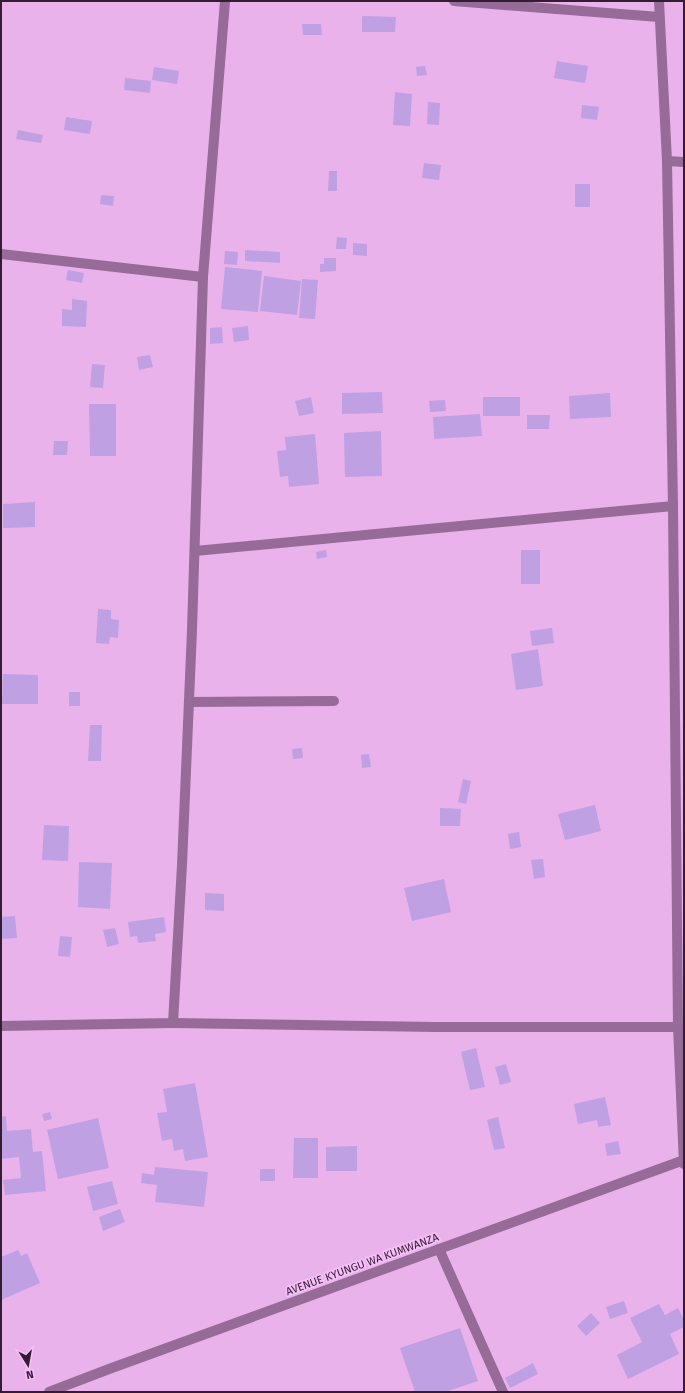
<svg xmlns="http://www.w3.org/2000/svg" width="685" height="1393" viewBox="0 0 685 1393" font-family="'Fira Sans',sans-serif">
<rect width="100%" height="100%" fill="#eab2eb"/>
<!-- building -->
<g fill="#bfa0e3">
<path d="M362 16 396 17 395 32H362Z"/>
<path d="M302 24H321L322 35H303Z"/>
<path d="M557 61 588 66 585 83 554 78Z"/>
<path d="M425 66 427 75 417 76 416 67Z"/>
<path d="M154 67 179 71 177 84 152 80Z"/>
<path d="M125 78 151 81 150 93 124 90Z"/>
<path d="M395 92 412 94 410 126 393 125Z"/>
<path d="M428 102 440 103 439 125 427 124Z"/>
<path d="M582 105 599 107 597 120 581 118Z"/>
<path d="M66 117 92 121 90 134 64 130Z"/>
<path d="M18 130 43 135 41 143 16 139Z"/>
<path d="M424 163 441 165 439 180 422 178Z"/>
<path d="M329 171H337V191H328Z"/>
<rect x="575" y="184" width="15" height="23"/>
<path d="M101 195 114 196 113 206 100 204Z"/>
<path d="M337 237 347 238 346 249H336Z"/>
<path d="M353 243 367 244V256L353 255Z"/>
<path d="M245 250 280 252V263L245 261Z"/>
<path d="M225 251 238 252 237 265 224 264Z"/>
<path d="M324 258H336V271L320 272V264H324Z"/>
<path d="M225 267 262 271 258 312 221 309Z"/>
<path d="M68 270 84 273 82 283 66 280Z"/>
<path d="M264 276 301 281 297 315 260 311Z"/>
<path d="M302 279 318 280 315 319 299 318Z"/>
<path d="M72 299 87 301 86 327 62 326V309L72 310Z"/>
<path d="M248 326 249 340 234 342 232 328Z"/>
<path d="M222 327 223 343 210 344V328Z"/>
<path d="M150 355 153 367 139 370 137 357Z"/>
<path d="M92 364 105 365 103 388 90 387Z"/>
<path d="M382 392 383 413 342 414V393Z"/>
<path d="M610 393 611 417 570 419 569 396Z"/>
<path d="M311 397 314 413 299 416 295 401Z"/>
<rect x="483" y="397" width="37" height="19"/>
<path d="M445 400 446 411 430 412 429 401Z"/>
<path d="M89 404H116V456H90Z"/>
<path d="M480 414 482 436 434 439 433 417Z"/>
<path d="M527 415H550L549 429H527Z"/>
<path d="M381 431 382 476 345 477 344 433Z"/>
<path d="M315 434 319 484 289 487 288 476 280 477 277 451 286 450 285 437Z"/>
<path d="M54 441H68L67 455H53Z"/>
<path d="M35 502V527L3 528V504Z"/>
<path d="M326 550 327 557 317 559 316 552Z"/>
<rect x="521" y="550" width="19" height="34"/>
<path d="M98 609 111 610V619L119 620 118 638 110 637 109 644 96 643Z"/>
<path d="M552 628 554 643 532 646 530 631Z"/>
<path d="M538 649 543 686 516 690 511 654Z"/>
<path d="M3 674 38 675V704H2Z"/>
<rect x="69" y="692" width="11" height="14"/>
<path d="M90 725H102L101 761H88Z"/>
<path d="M302 748 303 758 293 759 292 749Z"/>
<path d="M369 754 371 767 362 768 361 755Z"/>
<path d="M463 779 471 781 466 804 458 802Z"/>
<path d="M595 805 601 831 565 840 558 814Z"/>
<path d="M440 808 461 809 460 826H440Z"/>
<path d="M44 825 69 826 68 861 42 860Z"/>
<path d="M519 832 521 847 510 849 508 834Z"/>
<path d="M543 859 545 877 534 879 531 860Z"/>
<path d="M79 862 112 863 110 909 78 907Z"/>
<path d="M444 879 451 912 412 921 404 888Z"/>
<path d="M205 893 224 894V911L205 910Z"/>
<path d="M15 916 17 938 1 939V917Z"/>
<path d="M164 917 166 932 155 934 156 941 138 943 137 936 130 937 128 922Z"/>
<path d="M115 928 119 944 107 947 103 930Z"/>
<path d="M60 936 72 937 70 957 58 956Z"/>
<path d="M476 1048 485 1087 470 1090 461 1052Z"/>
<path d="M506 1064 511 1082 500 1085 495 1067Z"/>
<path d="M195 1083 208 1157 185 1161 183 1149 174 1151 172 1139 162 1141 157 1113 167 1112 163 1089Z"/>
<path d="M605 1097 611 1125 598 1127 597 1120 578 1124 574 1104Z"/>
<path d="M50 1112 52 1119 44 1121 42 1114Z"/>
<path d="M6 1116 7 1131 31 1129 33 1152 42 1151 46 1191 5 1195 3 1180 21 1178 19 1157 1 1159V1117Z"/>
<path d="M498 1117 505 1148 494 1150 487 1120Z"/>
<path d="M98 1118 109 1168 58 1179 47 1130Z"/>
<path d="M294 1138H318V1178H293Z"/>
<path d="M618 1141 621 1154 607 1156 605 1144Z"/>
<path d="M357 1146V1171H326V1147Z"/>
<path d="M155 1167 208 1172 204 1207 155 1202 157 1185 141 1183 142 1173 154 1175Z"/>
<rect x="260" y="1169" width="15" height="12"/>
<path d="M112 1181 118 1204 93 1211 87 1187Z"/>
<path d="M120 1209 125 1222 103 1231 99 1217Z"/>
<path d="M18 1250 21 1256 27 1253 40 1283 1 1300V1257Z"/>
<path d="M624 1301 628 1313 610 1319 606 1307Z"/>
<path d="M659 1304 665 1315 678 1308 684 1320V1327L670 1334 679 1354 628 1379 617 1355 642 1342 630 1318Z"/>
<path d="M591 1313 600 1323 586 1336 577 1326Z"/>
<path d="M460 1328 478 1381 445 1392H415L400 1348Z"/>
<path d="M533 1363 538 1374 510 1388 505 1378Z"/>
</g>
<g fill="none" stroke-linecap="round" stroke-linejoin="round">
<!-- minor -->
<g stroke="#966b97" stroke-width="10">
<path d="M454 1 659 17"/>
<path d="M659 1 667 161 673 506 678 1027 684 1164"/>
<path d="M667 161 684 162"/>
<path d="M1 254 203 277"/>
<path d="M195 551 673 506"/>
<path d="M189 702 334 701"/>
<path d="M173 1023 436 1027H678"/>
<path d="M1 1026 173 1023 182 865 192 630 203 277 225 1"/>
<path d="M439 1249 503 1392"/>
<path d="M49 1392 109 1369 684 1160"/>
</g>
</g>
<g text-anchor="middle" stroke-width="3.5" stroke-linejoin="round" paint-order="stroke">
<!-- street labels -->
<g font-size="11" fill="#321d33" stroke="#f7bff9">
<text transform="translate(362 1264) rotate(-20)" y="4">AVENUE KYUNGU WA KUMWANZA</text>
</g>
</g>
<!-- border -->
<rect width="685" height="1393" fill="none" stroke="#321d33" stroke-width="4"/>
<!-- north arrow -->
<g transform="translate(28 1365) rotate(169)" stroke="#f7bff9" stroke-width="3" paint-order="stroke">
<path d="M0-3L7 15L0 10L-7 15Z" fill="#321d33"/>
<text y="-6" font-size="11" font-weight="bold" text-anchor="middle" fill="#321d33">N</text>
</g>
</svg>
